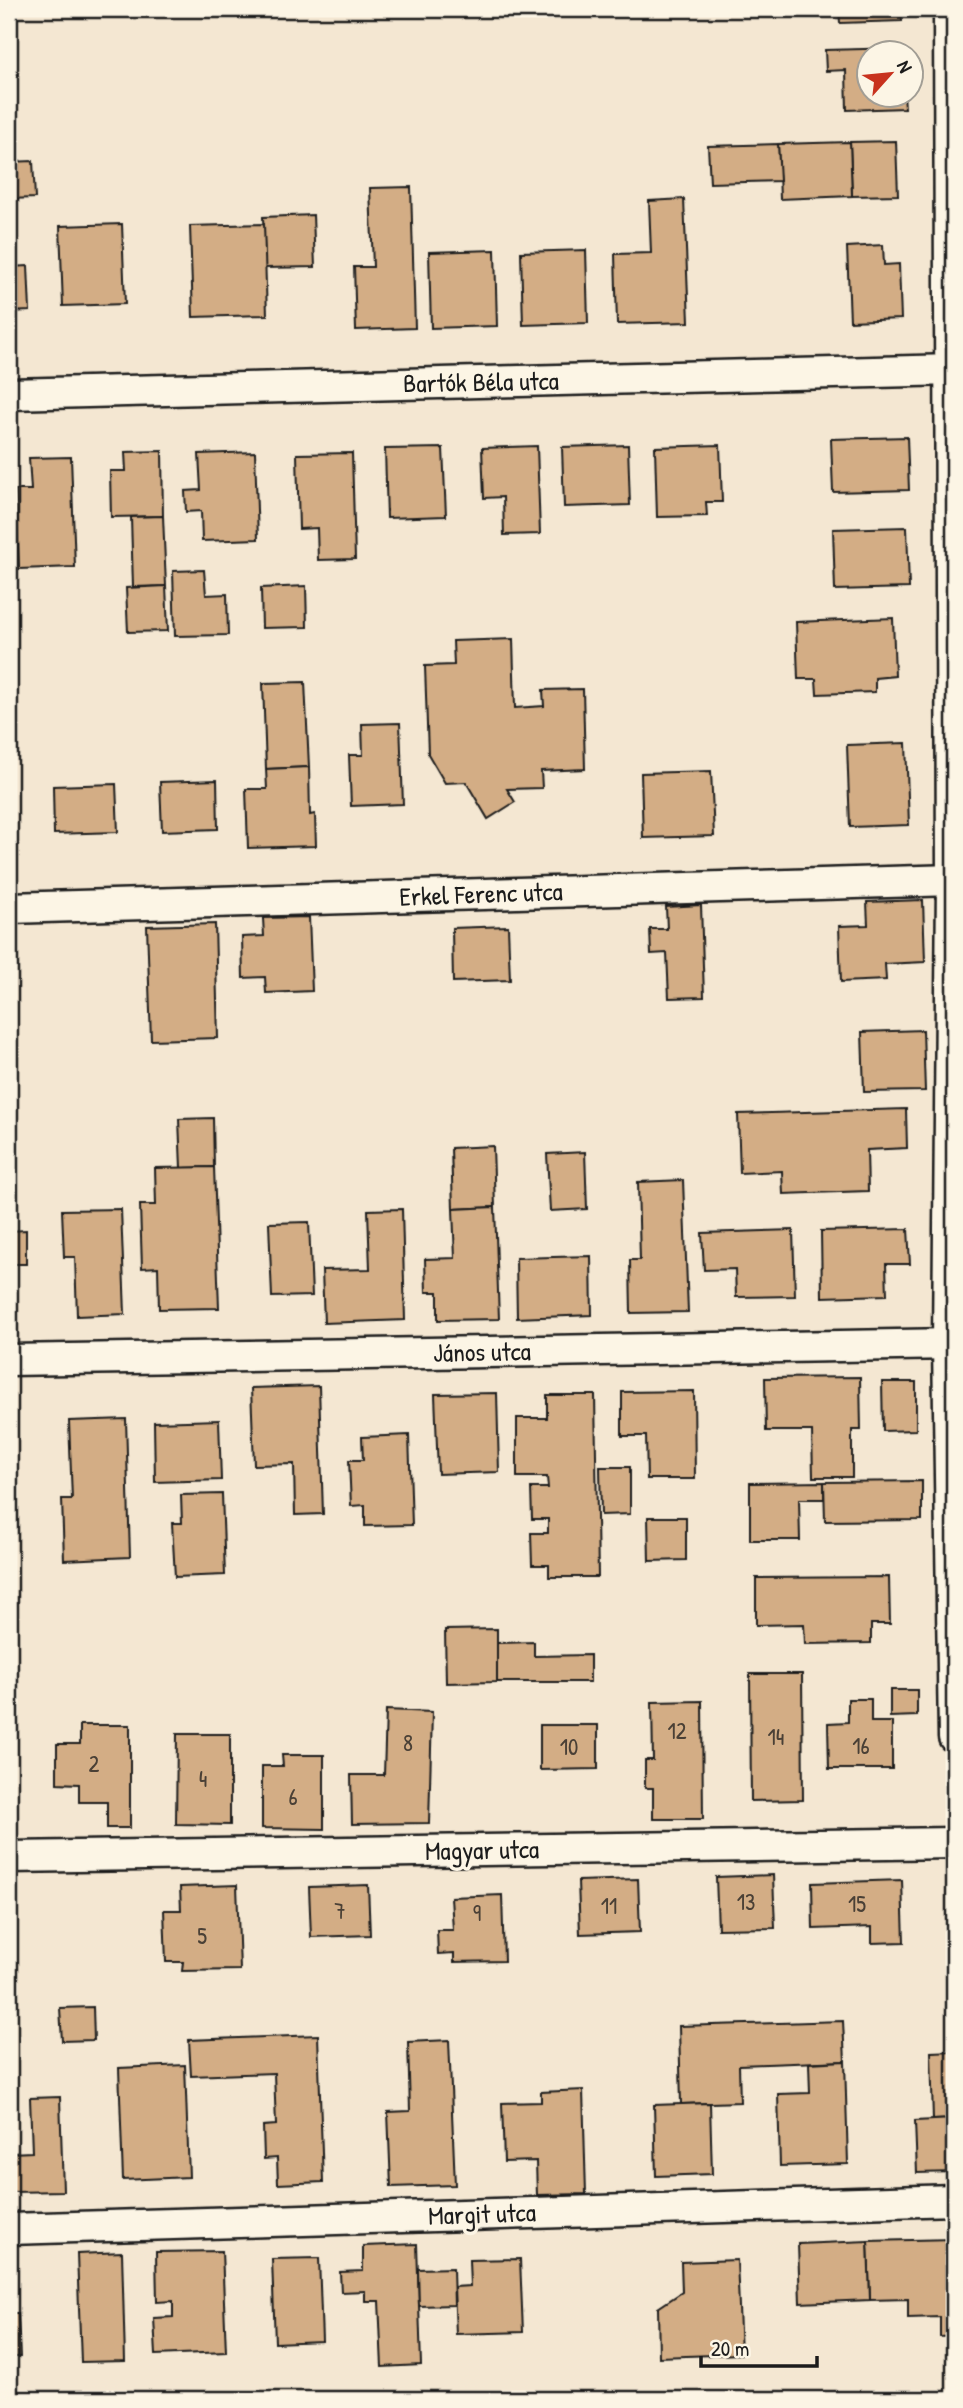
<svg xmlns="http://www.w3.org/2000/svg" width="963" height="2408" viewBox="0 0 963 2408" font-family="'Patrick Hand',sans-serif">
<rect width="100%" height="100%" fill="#f4e7d2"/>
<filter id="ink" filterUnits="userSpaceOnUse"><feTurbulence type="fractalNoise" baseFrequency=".0143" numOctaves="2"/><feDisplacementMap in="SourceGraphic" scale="14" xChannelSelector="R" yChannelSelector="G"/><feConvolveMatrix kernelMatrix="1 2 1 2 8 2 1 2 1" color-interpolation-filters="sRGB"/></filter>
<g filter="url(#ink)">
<!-- building -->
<g fill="#d3ad85" stroke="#1c1c1c" stroke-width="2">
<path d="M181 9H212V12L181 13Z"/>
<path d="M839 9H902V21L840 23Z"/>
<path d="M902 48V52H869V94H904L905 108 847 110 846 70 826 71 825 50Z"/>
<path d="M896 141 898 195 852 196 850 142Z"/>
<path d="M850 142 852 196 780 199 778 144Z"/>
<path d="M778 144 780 181 710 183 708 146Z"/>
<path d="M33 161 35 198 9 199V162Z"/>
<path d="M411 187 415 328 356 330 354 267H373L370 188Z"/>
<path d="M684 199 689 322 617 324 615 254 651 253 649 201Z"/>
<path d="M313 215 315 267 265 268 263 217Z"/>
<path d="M122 224 125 304 63 306 60 226Z"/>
<path d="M264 224 267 315 193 317 190 226Z"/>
<path d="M883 245 884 265 899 264 901 319 850 321 847 247Z"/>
<path d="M495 250 497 326 431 328 429 252Z"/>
<path d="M586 250 588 323 523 325 521 252Z"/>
<path d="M28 266 30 311 9 312V267Z"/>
<path d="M907 437 909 490 833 492 831 439Z"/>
<path d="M628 445 630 505 564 507 562 447Z"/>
<path d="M720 445 722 502H706L707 516 657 517 655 447Z"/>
<path d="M537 446 540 534 504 535 503 497 484 498 482 448Z"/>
<path d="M443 448 446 516 387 518 385 449Z"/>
<path d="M162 451 163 516 111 517 110 471H126L125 452Z"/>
<path d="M255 452 258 539 202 541 201 511 186 512 185 491 201 490 199 454Z"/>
<path d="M352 453 355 559 318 560 317 528 299 529 297 454Z"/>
<path d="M71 457 75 567 19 569 16 490H31L29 458Z"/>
<path d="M163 516 166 586 133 587 131 517Z"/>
<path d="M907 527 909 588 835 590 833 529Z"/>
<path d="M204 570 206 595 227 594 228 635 175 636 173 571Z"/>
<path d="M166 586 168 631 128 632 126 588Z"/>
<path d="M306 586 307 627 262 628 261 588Z"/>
<path d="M893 618 895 676 875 678V692L817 694 816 679H798L796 622Z"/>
<path d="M513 639 515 708 544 706 543 690 583 689 585 769 541 771 542 788 507 789 515 802 488 819 466 782 445 783 428 754 425 666 454 665 453 641Z"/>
<path d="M305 682 309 767 266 769 263 683Z"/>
<path d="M400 723 403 804 351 806 349 755H363L362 724Z"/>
<path d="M906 743 909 825 850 827 847 745Z"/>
<path d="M309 767 310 815 315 814 316 846 248 848 246 789H267L266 769Z"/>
<path d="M711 771 714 836 643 838 641 773Z"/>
<path d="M217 780 218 829 162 831 160 782Z"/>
<path d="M116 784 118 832 54 834 53 786Z"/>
<path d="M923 900 925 962 885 964 886 980 841 982 839 926 868 925 867 902Z"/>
<path d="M701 905 704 997 669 998 667 953 651 954 650 929H667L666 907Z"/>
<path d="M309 917 312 991 266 993 265 977 243 978 242 937 264 936 263 918Z"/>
<path d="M215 924 218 1038 151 1040 147 926Z"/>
<path d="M508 926 510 980 453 982 452 928Z"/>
<path d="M923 1030 925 1091 864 1092 862 1032Z"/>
<path d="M906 1109 907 1148 867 1150 868 1191 783 1194 782 1171 740 1173 738 1114Z"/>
<path d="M213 1118 214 1167 181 1168 179 1119Z"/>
<path d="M493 1146 495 1207 453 1209 451 1148Z"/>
<path d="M585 1152 587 1209 550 1211 547 1154Z"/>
<path d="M214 1167 219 1308 159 1309 158 1267 142 1268 140 1205H156L155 1168Z"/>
<path d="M683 1180 688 1312 631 1313 630 1260H640L638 1182Z"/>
<path d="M495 1207 499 1319 438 1320V1292H426L425 1259 455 1258 453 1209Z"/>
<path d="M121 1209 125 1314 77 1316 75 1257H64L62 1210Z"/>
<path d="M402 1209 405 1320 324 1323 322 1270 370 1269 368 1210Z"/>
<path d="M309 1222 312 1296 272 1297 269 1223Z"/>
<path d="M908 1229 910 1264H886L887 1295 822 1297 821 1231Z"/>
<path d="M26 1230V1264H9V1231Z"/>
<path d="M793 1230 795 1296 736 1297 735 1269 704 1270 702 1233Z"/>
<path d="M591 1256 592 1315 517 1318 516 1258Z"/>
<path d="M860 1377 861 1430H852V1477H813L812 1431H766L765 1378Z"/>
<path d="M882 1382H916V1430L883 1431Z"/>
<path d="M319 1386 323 1514 295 1515 294 1464 254 1465 251 1388Z"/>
<path d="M694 1391 695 1479H647L646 1436H622V1392Z"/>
<path d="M497 1393 499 1472 438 1474 435 1394Z"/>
<path d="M547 1395H595L598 1577H549V1565H532L531 1533H548V1519H532L531 1488H548L547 1477H517V1418H547Z"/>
<path d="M126 1419 130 1557 64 1560 62 1499H72L69 1421Z"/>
<path d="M219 1420 221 1480 155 1482 154 1422Z"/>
<path d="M409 1435 412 1525 365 1526V1505L351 1506 349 1460H363L362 1437Z"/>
<path d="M600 1467H630V1514L601 1515Z"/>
<path d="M922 1481V1520L825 1521 824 1482Z"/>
<path d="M824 1482V1499H799L800 1540H750V1483Z"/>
<path d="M222 1494 225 1575 175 1577 172 1523H182L181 1495Z"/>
<path d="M648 1517H686V1560L649 1561Z"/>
<path d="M889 1577 890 1624H871V1643L805 1644 804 1624 756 1625V1578Z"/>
<path d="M497 1629V1682L446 1683 445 1630Z"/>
<path d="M534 1642V1656L590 1655V1682H497V1643Z"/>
<path d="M750 1674H802L803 1800 751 1801Z"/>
<path d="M890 1690H917V1716L890 1717Z"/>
<path d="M848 1699H871V1722H892V1769H829L828 1723 848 1722Z"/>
<path d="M702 1701 703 1819H653V1788H645V1760H653L652 1702Z"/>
<path d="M386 1710 432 1712 429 1823 352 1824 351 1775H384Z"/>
<path d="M80 1725H130V1828H107V1802H79V1784L57 1783V1744H80Z"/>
<path d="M540 1725H598V1769L540 1770Z"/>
<path d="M177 1734H230V1825L176 1824Z"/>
<path d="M282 1755H324V1829L262 1828V1766H283Z"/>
<path d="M773 1875 775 1928 718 1929 716 1877Z"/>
<path d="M638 1879 640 1932 580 1934 578 1881Z"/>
<path d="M902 1880 904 1942 872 1943V1927L813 1929 812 1883Z"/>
<path d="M237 1885 240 1970 182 1971 183 1962H166L164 1910H181L180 1887Z"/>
<path d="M368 1885 370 1935 311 1937 309 1887Z"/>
<path d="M9 1892H11L13 1954H9Z"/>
<path d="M502 1895 504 1961 454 1962V1953L438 1954 437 1930H453L451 1897Z"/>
<path d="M93 2007 94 2040 62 2041 60 2008Z"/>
<path d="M843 2021 845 2061 739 2065 740 2102 681 2104 679 2026Z"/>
<path d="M318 2035 323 2182 278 2184 277 2158 264 2159 263 2126 276 2125 274 2073 191 2076 189 2040Z"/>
<path d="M449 2040 455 2185 391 2187 388 2112 410 2111 408 2042Z"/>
<path d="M954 2051V2119L933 2120 931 2052Z"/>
<path d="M845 2061 848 2164 780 2166 778 2094 810 2093 809 2063Z"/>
<path d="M185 2065 189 2177 123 2180 119 2068Z"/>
<path d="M583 2090 586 2194 537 2195 536 2161 504 2162 502 2103 541 2102V2092Z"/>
<path d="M60 2097 63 2191 12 2192 10 2153 32 2152 30 2098Z"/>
<path d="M710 2103 712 2174 656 2176 654 2105Z"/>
<path d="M954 2119V2172L917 2173 915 2121Z"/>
<path d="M954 2239V2336L940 2337V2317L908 2318V2299L870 2300 868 2241Z"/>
<path d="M868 2241 870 2300 800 2303 798 2244Z"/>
<path d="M417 2244 421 2365 382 2367 379 2301H365V2291L341 2292 340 2272 363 2271V2246Z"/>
<path d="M222 2251 226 2352 156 2355 154 2318 173 2317V2301L157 2302 156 2252Z"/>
<path d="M122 2252 125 2361 81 2362 77 2254Z"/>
<path d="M319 2258 322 2341 275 2343 272 2259Z"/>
<path d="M520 2259 523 2332 456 2334 454 2287 470 2286 469 2260Z"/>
<path d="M737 2260 741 2354 659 2357 658 2308 682 2292 681 2262Z"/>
<path d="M453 2268 454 2305 419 2306 418 2269Z"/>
<path d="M9 2313H18L20 2357H9Z"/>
</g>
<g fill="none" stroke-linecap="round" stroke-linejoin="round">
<defs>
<g id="street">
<path d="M949 9 952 880 948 1344 954 1737"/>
<path d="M9 394 954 370"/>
<path d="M9 908 954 880"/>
<path d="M9 1360 954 1344"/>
<path d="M9 1857 954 1843"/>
<path d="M9 2229 954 2200"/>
</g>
</defs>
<!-- street casing -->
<use href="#street" stroke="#1c1c1c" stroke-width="35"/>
<!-- street -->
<use href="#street" stroke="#fcf5e5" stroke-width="30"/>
</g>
</g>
<g text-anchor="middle" stroke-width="7" stroke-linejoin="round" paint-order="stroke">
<!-- number labels -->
<g font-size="23" fill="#4a4036">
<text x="677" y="1739">12</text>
<text x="776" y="1745">14</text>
<text x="408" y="1751">8</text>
<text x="861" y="1754">16</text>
<text x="569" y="1755">10</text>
<text x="94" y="1772">2</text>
<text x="203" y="1787">4</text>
<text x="293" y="1805">6</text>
<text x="746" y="1910">13</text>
<text x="857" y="1912">15</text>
<text x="609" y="1914">11</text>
<text x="340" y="1919">7</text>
<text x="477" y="1921">9</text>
<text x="202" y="1944">5</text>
</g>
<!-- street labels -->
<g font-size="26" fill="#1c1c1c" stroke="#fcf5e5">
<text transform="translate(481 382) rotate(-1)" y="9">Bartók Béla utca</text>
<text transform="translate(481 894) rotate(-2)" y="9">Erkel Ferenc utca</text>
<text transform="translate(482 1352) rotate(-1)" y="9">János utca</text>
<text transform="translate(482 1850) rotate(-1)" y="9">Magyar utca</text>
<text transform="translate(482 2214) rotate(-2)" y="9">Margit utca</text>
</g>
</g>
<!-- margin -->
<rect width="963" height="2408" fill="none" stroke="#fcf5e5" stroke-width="35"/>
<rect x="18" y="18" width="928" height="2373" fill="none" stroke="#1c1c1c" stroke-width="2.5" filter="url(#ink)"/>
<!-- north arrow -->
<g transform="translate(890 74) rotate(63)"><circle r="33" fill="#fcf5e5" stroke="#a29e95" stroke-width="2"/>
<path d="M0-5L12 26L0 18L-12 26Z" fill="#c8321e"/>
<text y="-10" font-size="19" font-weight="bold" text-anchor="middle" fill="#1c1c1c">N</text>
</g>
<!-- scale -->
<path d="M701 2356v10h116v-10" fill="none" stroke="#1c1c1c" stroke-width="3.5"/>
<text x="711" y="2356" font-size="21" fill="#1c1c1c" stroke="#fcf5e5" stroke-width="5" paint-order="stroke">20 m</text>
</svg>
